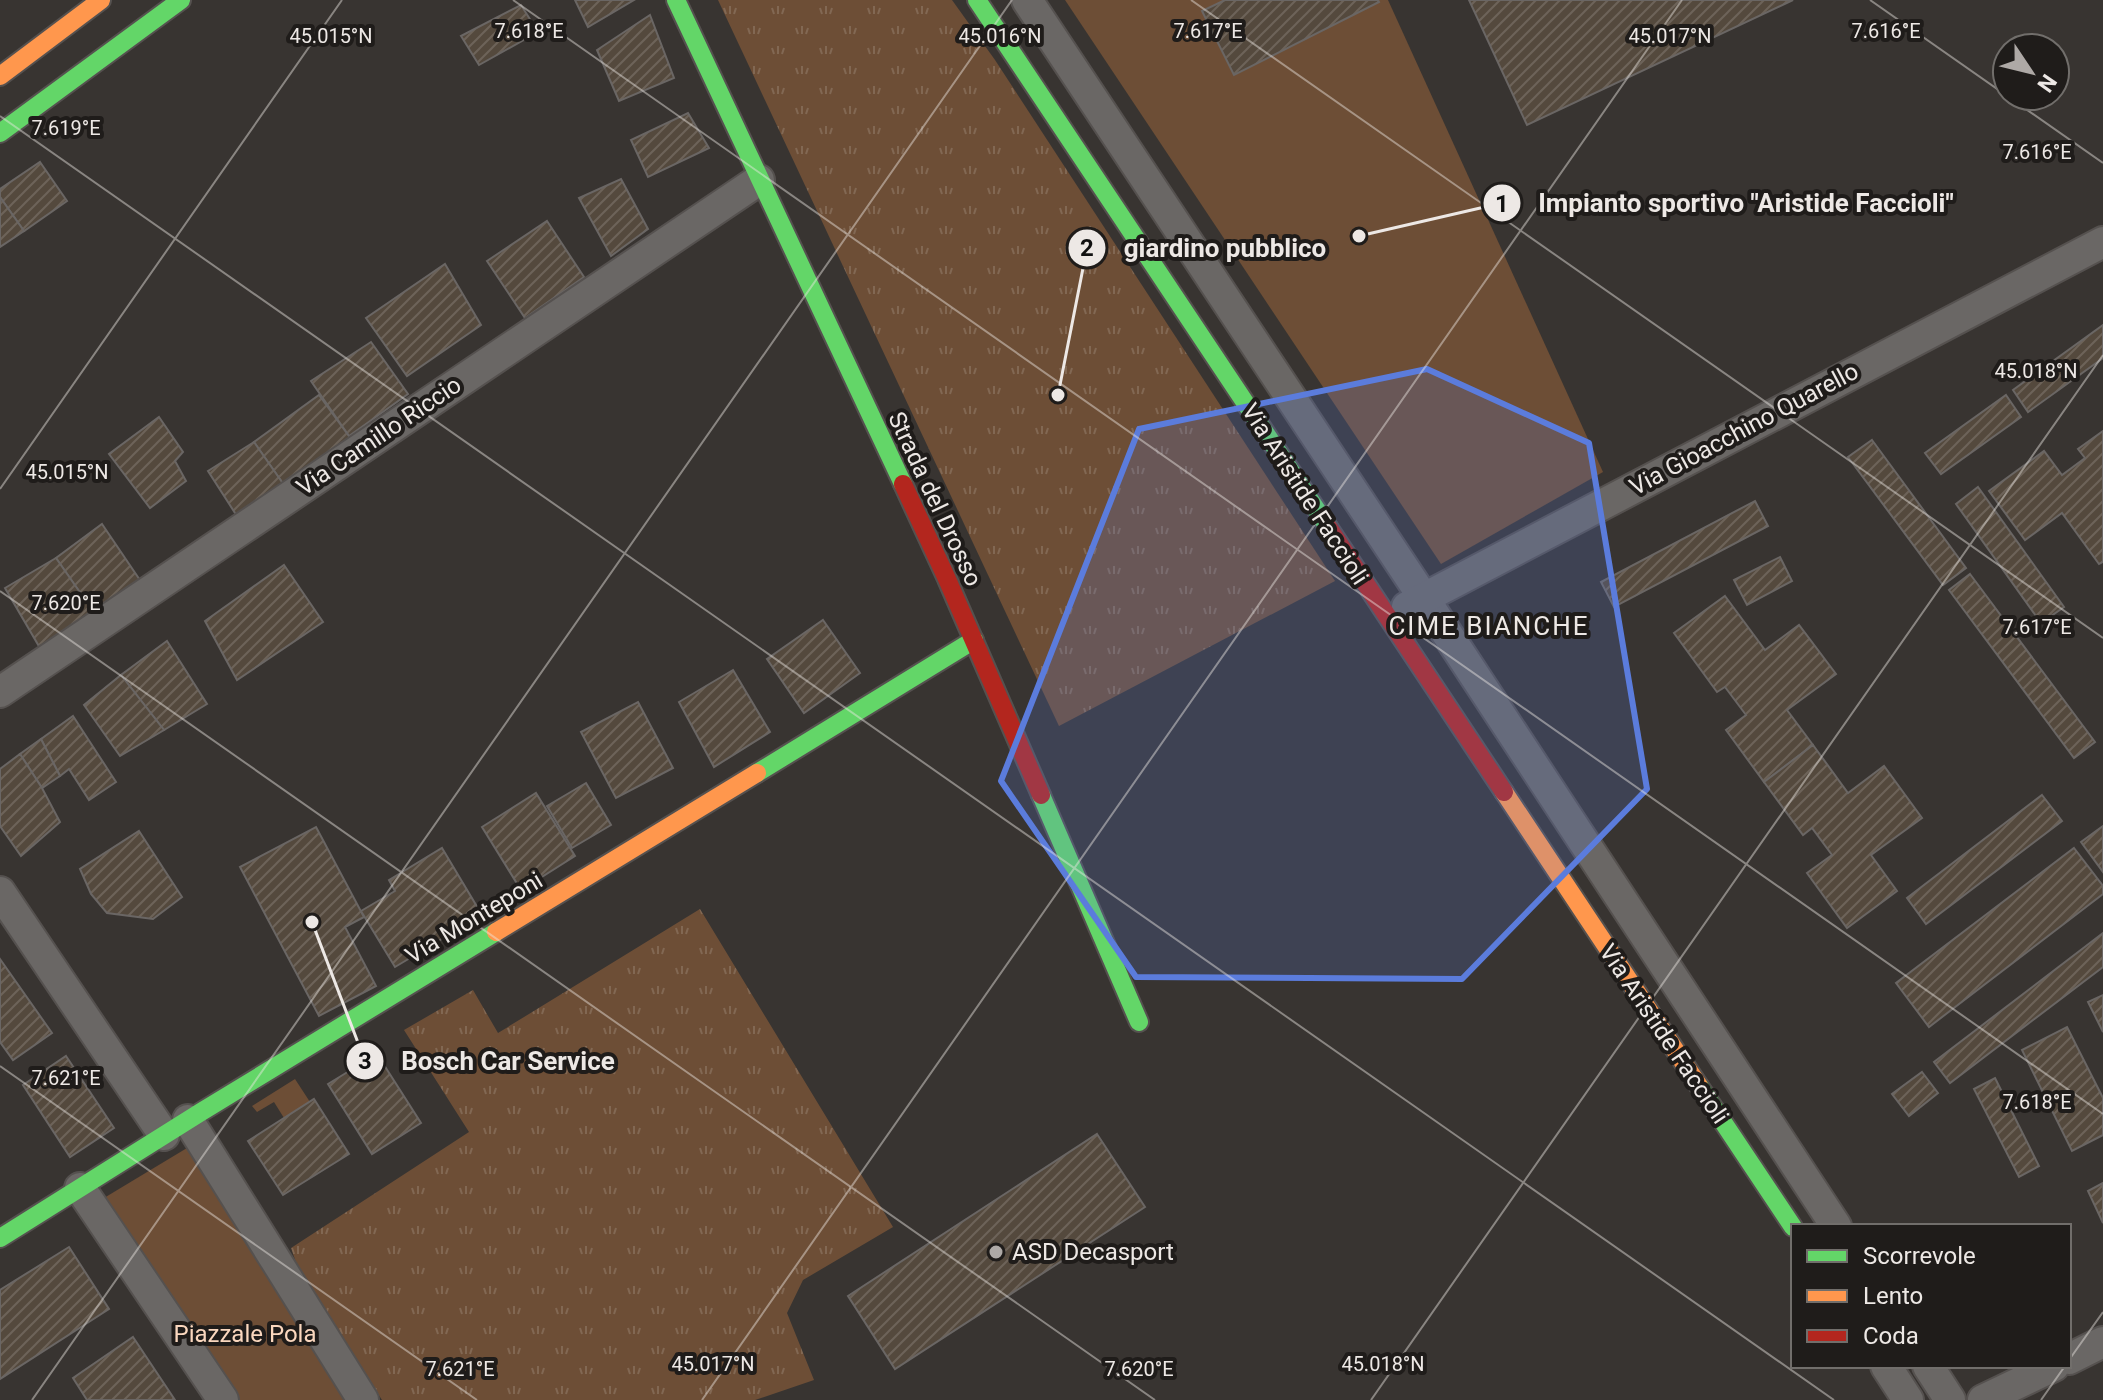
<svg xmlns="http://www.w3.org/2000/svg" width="2103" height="1400" viewBox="0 0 2103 1400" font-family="Roboto,sans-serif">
<defs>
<pattern id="park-tufts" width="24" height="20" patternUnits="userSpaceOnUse" patternTransform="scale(2)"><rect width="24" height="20" fill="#6d4e36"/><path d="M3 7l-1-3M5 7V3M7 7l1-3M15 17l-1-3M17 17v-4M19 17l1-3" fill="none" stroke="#826853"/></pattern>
<pattern id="building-hatch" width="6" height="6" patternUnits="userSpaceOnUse" patternTransform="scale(2)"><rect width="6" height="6" fill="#54493d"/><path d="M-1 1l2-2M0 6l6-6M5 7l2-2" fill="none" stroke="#6d6359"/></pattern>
</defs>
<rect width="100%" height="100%" fill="#383431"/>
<!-- green -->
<g fill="#6d4e36">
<path d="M1065 0H1388L1603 472 1441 564Z"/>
<path d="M295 1079 310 1102 284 1118 274 1102 257 1112 252 1106Z"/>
<path d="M187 1148 349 1400H224L99 1201Z"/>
</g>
<!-- park -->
<g fill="url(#park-tufts)">
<path d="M718 0H952L995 60 1335 581 1059 726Z"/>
<path d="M700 909 893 1227 803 1280 787 1313 814 1380 755 1400H382L299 1271 291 1248 469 1132 404 1030 473 990 498 1033Z"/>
</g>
<!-- building -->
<g fill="url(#building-hatch)" stroke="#6a6664" stroke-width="2">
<path d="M575 0H634L588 27Z"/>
<path d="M1225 0H1378L1379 2 1234 75 1202 11Z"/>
<path d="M1469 0H1793L1527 125Z"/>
<path d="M521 5 538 32 479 65 461 36Z"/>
<path d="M650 15 674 78 619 101 597 50Z"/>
<path d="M688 113 709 148 648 177 631 140Z"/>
<path d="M40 162 67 201 24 231 0 197V189Z"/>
<path d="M621 179 648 229 611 256 579 198Z"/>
<path d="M0 197 24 231 0 247Z"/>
<path d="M547 221 584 277 525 318 487 261Z"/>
<path d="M445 264 481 325 407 376 366 318Z"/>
<path d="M2103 325V358L2028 412 2013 390Z"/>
<path d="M371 342 408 394 349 436 311 381Z"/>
<path d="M319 395 359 450 291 495 254 442Z"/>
<path d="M2006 395 2021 417 1941 474 1925 453Z"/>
<path d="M159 417 183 452 175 461 186 481 150 508 109 454Z"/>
<path d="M2103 431V562L2099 564 2062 513 2025 540 1989 491 2044 451 2062 475 2085 458 2078 449Z"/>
<path d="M1872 440 1966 568 1943 585 1848 457Z"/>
<path d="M254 442 291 495 244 527 208 471Z"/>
<path d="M1978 487 2064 607 2041 623 1956 504Z"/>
<path d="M1755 501 1768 526 1614 607 1601 582Z"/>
<path d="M102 524 148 592 102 624 56 558Z"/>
<path d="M1780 557 1792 581 1747 605 1734 580Z"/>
<path d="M56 558 102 624 47 660 5 588Z"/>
<path d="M284 565 323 622 237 680 205 621Z"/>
<path d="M1970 574 2095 742 2074 758 1949 590Z"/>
<path d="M1725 596 1765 650 1799 625 1836 674 1787 710 1813 745 1764 782 1726 730 1746 715 1725 687 1717 692 1674 633Z"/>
<path d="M823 620 860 673 804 713 767 659Z"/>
<path d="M167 641 207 704 164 730 121 675Z"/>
<path d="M733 670 770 732 714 767 679 702Z"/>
<path d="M121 675 164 730 120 756 84 705Z"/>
<path d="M638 702 673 768 616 798 581 732Z"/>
<path d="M73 716 116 782 89 800 69 769 60 776 41 739Z"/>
<path d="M41 739 60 776 42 788 20 754Z"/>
<path d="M1813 745 1848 793 1884 766 1922 818 1871 855 1897 891 1847 928 1807 873 1832 855 1812 828 1803 835 1764 782Z"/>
<path d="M20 754 42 788 60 822 21 856 0 826V769Z"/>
<path d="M586 783 611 825 572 848 547 806Z"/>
<path d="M536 793 575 856 521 890 482 827Z"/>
<path d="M2042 795 2062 821 1926 924 1907 898Z"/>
<path d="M2103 826V872L2081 842Z"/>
<path d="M316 827 364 917 345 927 376 986 319 1016 240 867Z"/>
<path d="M139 831 182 897 153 919 107 913 91 894 80 869Z"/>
<path d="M442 848 482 915 395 967 361 911 395 891 389 880Z"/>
<path d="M2074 848 2103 886V894L1929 1027 1896 983Z"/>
<path d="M2103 933V967L1950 1083 1934 1062Z"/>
<path d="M0 959 52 1033 13 1060 0 1042Z"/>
<path d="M2103 995V1032L2088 1002Z"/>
<path d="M2067 1027 2103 1098V1135L2072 1151 2022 1050Z"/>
<path d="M377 1054 421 1123 372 1154 328 1084Z"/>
<path d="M66 1056 114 1128 70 1157 23 1085Z"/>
<path d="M1922 1072 1938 1093 1909 1116 1892 1094Z"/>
<path d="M1995 1078 2039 1166 2019 1177 1974 1089Z"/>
<path d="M314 1099 349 1154 283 1195 248 1141Z"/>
<path d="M1097 1134 1145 1207 895 1369 848 1296Z"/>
<path d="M2103 1183V1223L2088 1191Z"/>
<path d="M69 1247 109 1309 0 1379V1290Z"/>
<path d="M133 1337 175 1400H87L73 1378Z"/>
</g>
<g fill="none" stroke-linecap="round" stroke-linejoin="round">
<defs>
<g id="street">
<path d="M1027 0 1423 597 1836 1226"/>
<path d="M1407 607 2103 242"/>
<path d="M0 692 759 180"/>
<path d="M0 892 164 1135"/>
<path d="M188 1120 363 1400"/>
<path d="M80 1188 223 1400"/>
<path d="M2069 1359 2103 1342"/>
<path d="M1886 1366 1908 1400"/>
<path d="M1928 1366 1950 1400"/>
<path d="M1983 1400 2054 1366"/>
</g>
<g id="fast">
<path d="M676 0 903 484"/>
<path d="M977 0 1328 527"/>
<path d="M0 133 181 0"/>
<path d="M757 773 974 640"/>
<path d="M1041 795 1139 1022"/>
<path d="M1699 1086 1793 1227"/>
<path d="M0 1238 201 1112 496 932"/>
</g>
<g id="slow">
<path d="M0 76 101 0"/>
<path d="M1504 792 1699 1086"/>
<path d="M496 932 757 773"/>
</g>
<g id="jam">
<path d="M903 484 947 579 1041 795"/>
<path d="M1328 527 1504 792"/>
</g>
</defs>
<!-- street casing -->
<use href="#street" stroke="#55514f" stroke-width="34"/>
<!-- fast casing -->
<use href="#fast" stroke="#55514f" stroke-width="22"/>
<!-- slow casing -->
<use href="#slow" stroke="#55514f" stroke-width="22"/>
<!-- jam casing -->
<use href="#jam" stroke="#55514f" stroke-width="22"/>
<!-- street -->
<use href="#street" stroke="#6a6765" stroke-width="30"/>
<!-- fast -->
<use href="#fast" stroke="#63d668" stroke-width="18"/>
<!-- slow -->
<use href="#slow" stroke="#ff974d" stroke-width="18"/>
<!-- jam -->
<use href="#jam" stroke="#b3261e" stroke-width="18"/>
</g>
<!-- marked area -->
<path fill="#5b7cdc" fill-opacity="0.2" stroke="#5b7cdc" stroke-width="6" stroke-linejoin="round" d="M1427 369 1589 443 1647 789 1462 979 1136 977 1001 781 1139 429Z"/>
<!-- ticks -->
<path fill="none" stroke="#ede8e5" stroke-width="2" stroke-opacity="0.45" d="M513 0 2103 1114M1191 0 2103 638M1870 0 2103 163M0 116 1834 1400M0 489 342 0M0 591 1155 1400M0 1066 477 1400M2069 1360 2103 1312M32 1400 1012 0M702 1400 1682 0M1371 1400 2103 355M2041 1400 2065 1366"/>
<!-- markers -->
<circle fill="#aea9a6" stroke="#1f1c1a" stroke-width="3" cx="996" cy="1252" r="8"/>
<g text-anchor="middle" stroke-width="8" stroke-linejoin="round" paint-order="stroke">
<!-- street labels -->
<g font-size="24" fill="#ede8e5" stroke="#1f1c1a">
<text transform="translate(1744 429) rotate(-28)" y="8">Via Gioacchino Quarello</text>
<text transform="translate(379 436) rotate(-34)" y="8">Via Camillo Riccio</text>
<text transform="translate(1305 494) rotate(57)" y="8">Via Aristide Faccioli</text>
<text transform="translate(935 499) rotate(65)" y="8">Strada del Drosso</text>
<text transform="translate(474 918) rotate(-31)" y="8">Via Monteponi</text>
<text transform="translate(1664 1034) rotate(56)" y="8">Via Aristide Faccioli</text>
</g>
<!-- poi labels -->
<g font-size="24" fill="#ede8e5" stroke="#1f1c1a" text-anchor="start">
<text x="1012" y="1260">ASD Decasport</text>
</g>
<!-- park labels -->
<g font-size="24" fill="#fad7be" stroke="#1f1c1a">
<text x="245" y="1342">Piazzale Pola</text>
</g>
<!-- neighbourhood labels -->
<g font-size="26" letter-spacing="2" fill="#ede8e5" stroke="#1f1c1a">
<text x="1489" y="635">CIME BIANCHE</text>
</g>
</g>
<g font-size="20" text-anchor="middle" fill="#ede8e5" stroke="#1f1c1a" stroke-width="8" stroke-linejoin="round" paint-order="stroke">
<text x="1886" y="38">7.616°E</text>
<text x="529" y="38">7.618°E</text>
<text x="1208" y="38">7.617°E</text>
<text x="331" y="43">45.015°N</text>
<text x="1000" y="43">45.016°N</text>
<text x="1670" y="43">45.017°N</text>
<text x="66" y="135">7.619°E</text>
<text x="2037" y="159">7.616°E</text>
<text x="2036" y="378">45.018°N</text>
<text x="67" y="479">45.015°N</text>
<text x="66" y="610">7.620°E</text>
<text x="2037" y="634">7.617°E</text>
<text x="66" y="1085">7.621°E</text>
<text x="2037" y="1109">7.618°E</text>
<text x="713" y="1371">45.017°N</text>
<text x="1383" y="1371">45.018°N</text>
<text x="460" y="1376">7.621°E</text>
<text x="1139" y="1376">7.620°E</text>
</g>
<!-- callouts -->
<path fill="none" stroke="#ede8e5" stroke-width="3" d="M1359 236L1502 203M1058 395L1087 248M312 922L365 1061"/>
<g fill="#ede8e5" stroke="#1f1c1a" stroke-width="3">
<circle cx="1359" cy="236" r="8"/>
<circle cx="1058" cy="395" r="8"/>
<circle cx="312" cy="922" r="8"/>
<circle cx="1502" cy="203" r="20"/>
<circle cx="1087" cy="248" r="20"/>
<circle cx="365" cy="1061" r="20"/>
</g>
<g font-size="24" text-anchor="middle" font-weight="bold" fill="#111">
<text x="1502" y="212">1</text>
<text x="1087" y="256">2</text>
<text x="365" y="1069">3</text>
</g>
<g font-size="26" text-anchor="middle" font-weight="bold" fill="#ede8e5" stroke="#1f1c1a" stroke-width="8" stroke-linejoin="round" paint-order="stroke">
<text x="1746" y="212">Impianto sportivo "Aristide Faccioli"</text>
<text x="1225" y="257">giardino pubblico</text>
<text x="508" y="1070">Bosch Car Service</text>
</g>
<!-- legend -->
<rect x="1791" y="1224" width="280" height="144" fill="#1f1c1a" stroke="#716e6b" stroke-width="2"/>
<rect x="1807" y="1250" width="40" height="12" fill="#63d668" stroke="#716e6b" stroke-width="2"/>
<text x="1863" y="1264" font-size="24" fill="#ede8e5">Scorrevole</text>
<rect x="1807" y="1290" width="40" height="12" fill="#ff974d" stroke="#716e6b" stroke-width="2"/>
<text x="1863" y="1304" font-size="24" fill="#ede8e5">Lento</text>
<rect x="1807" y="1330" width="40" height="12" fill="#b3261e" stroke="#716e6b" stroke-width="2"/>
<text x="1863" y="1344" font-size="24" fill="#ede8e5">Coda</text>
<!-- north arrow -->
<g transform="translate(2031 72) rotate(125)"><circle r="38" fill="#1f1c1a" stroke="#716e6b" stroke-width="2"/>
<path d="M0-6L14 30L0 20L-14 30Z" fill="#aea9a6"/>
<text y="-12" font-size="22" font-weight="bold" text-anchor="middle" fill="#ede8e5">N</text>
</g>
</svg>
